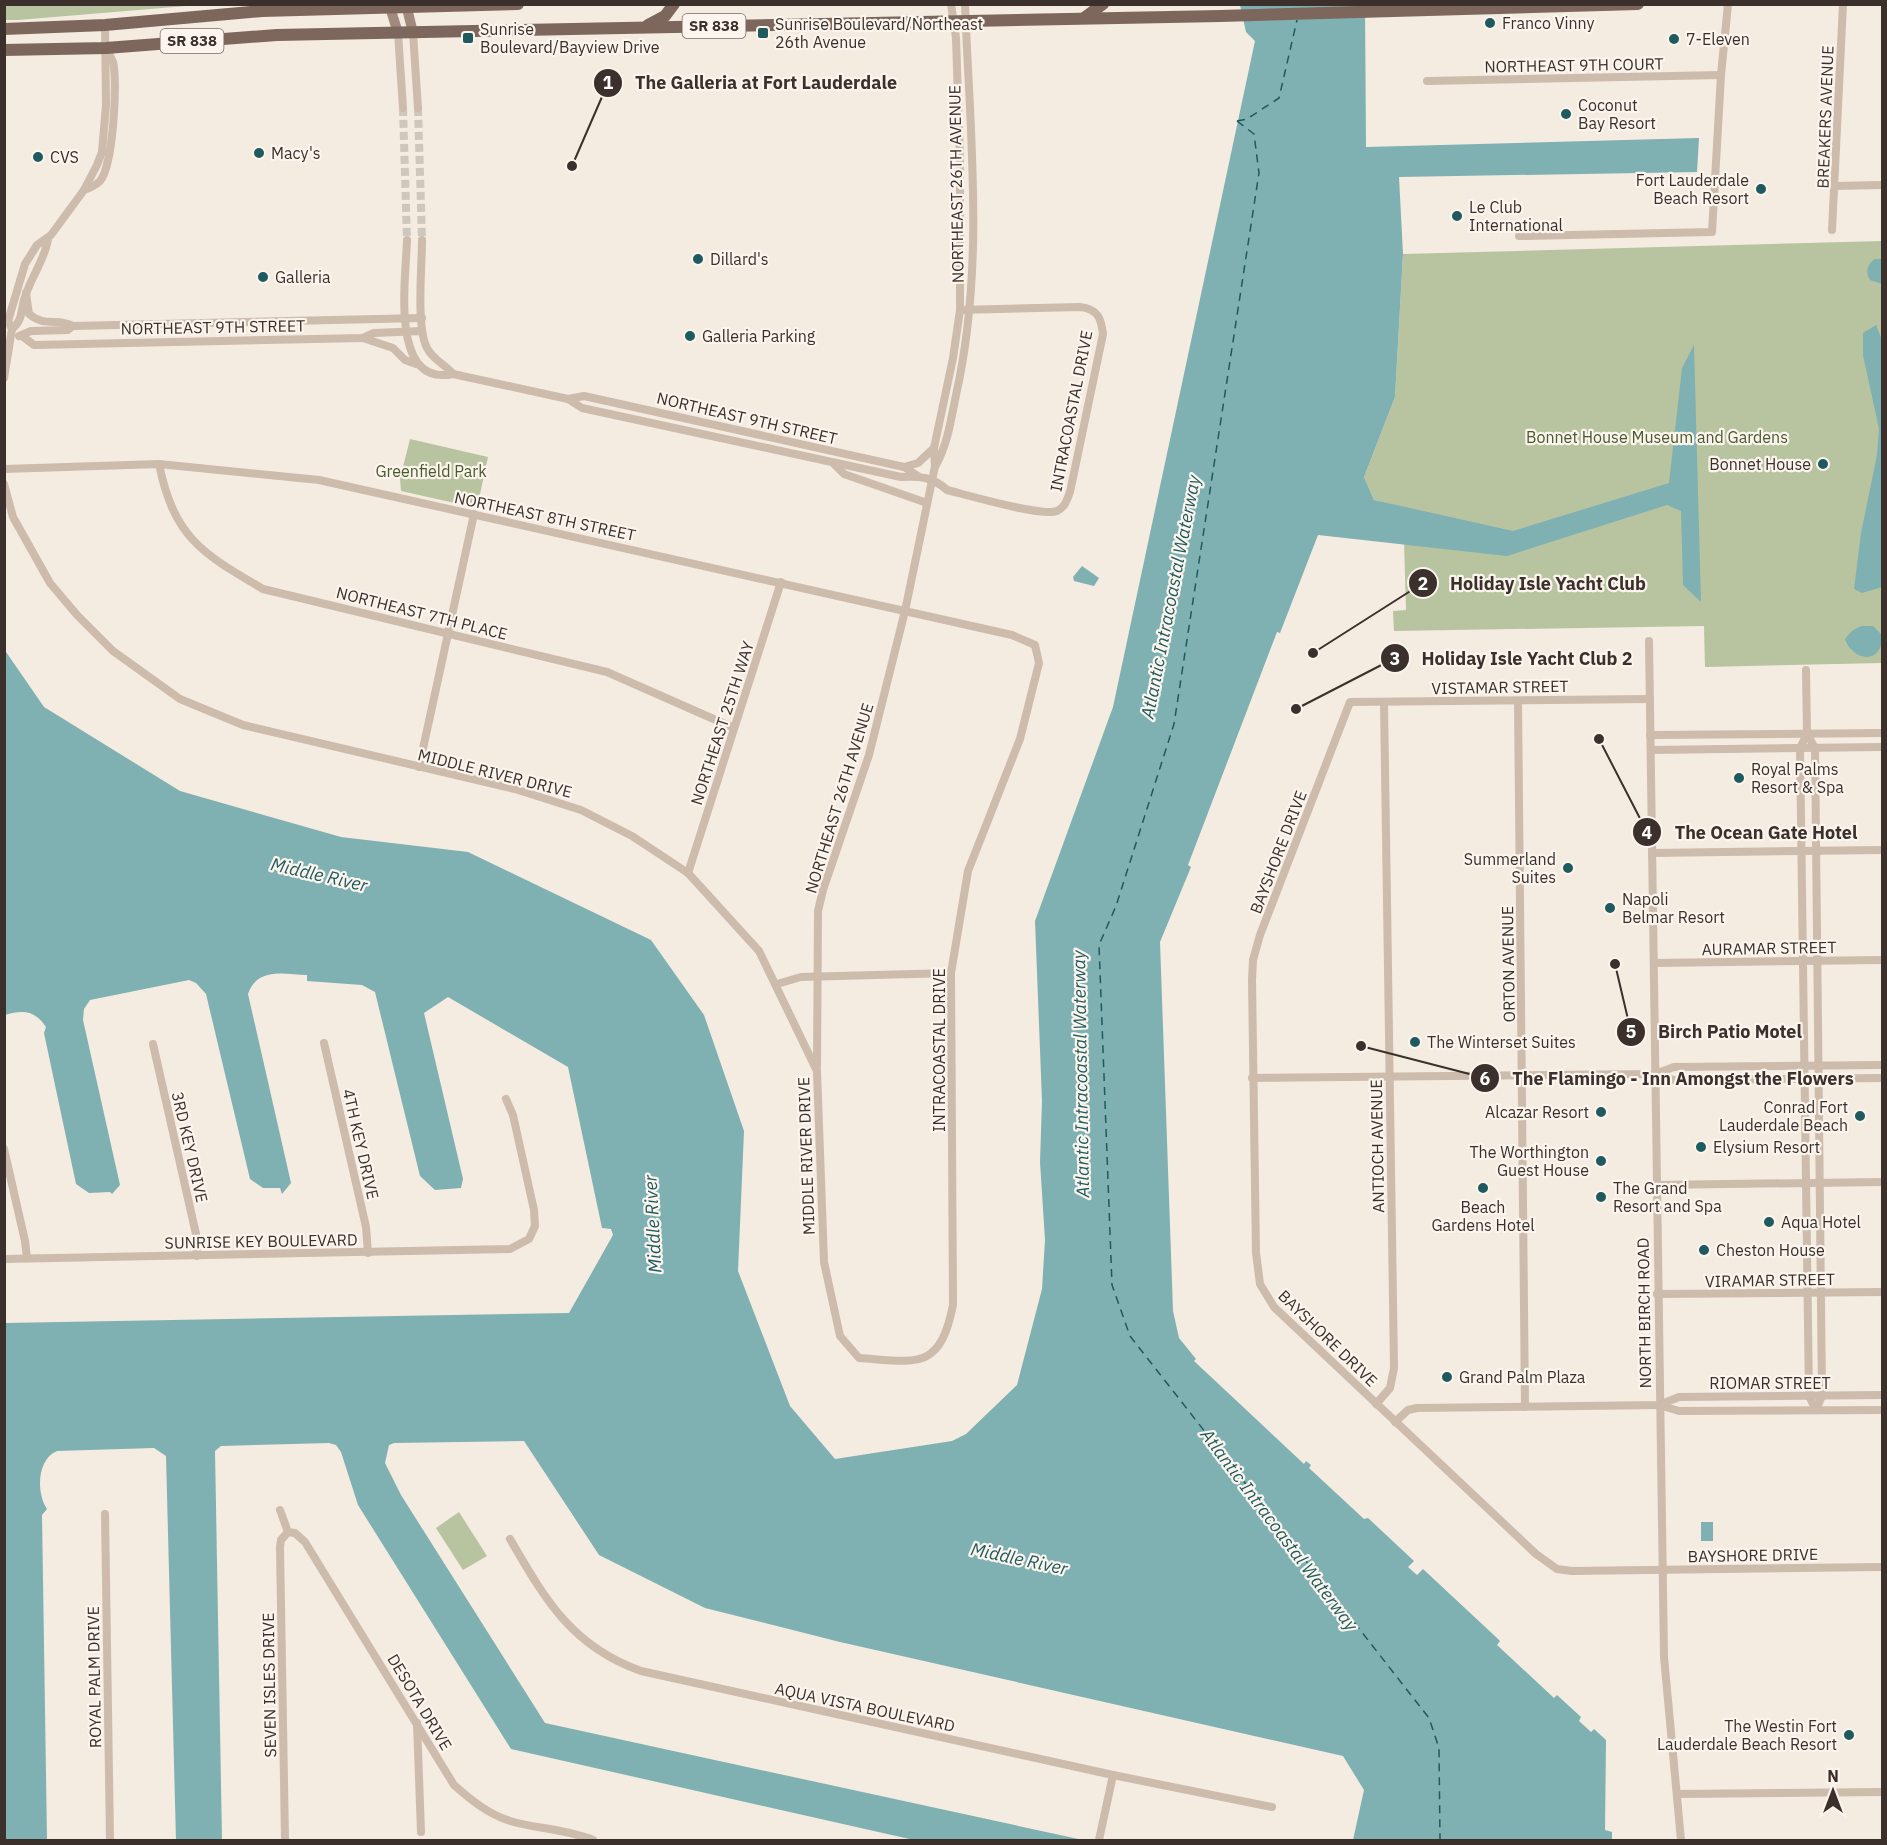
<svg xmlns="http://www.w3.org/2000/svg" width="1887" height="1845" viewBox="0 0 1887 1845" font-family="'IBM Plex Sans',sans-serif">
<rect width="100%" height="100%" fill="#f4ebe1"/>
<!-- green -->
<g fill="#b8c4a0">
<path d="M5 4H198V5L18 20H5Z"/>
<path d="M1882 241V663L1705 667 1704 626 1394 631 1393 611 1406 610 1403 507 1374 500 1364 477 1395 397 1403 254Z"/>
<path d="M410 439 488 457 477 508 401 491 400 479Z"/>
<path d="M459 1512 487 1556 463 1570 436 1528Z"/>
</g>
<!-- water -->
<g fill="#7fb0b2">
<path d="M1240 5H1365L1366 147 1699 138 1697 172 1399 177 1403 254 1395 397 1364 477 1374 500 1513 531 1669 483 1682 368 1694 345 1701 602 1683 585 1681 511 1667 505 1507 556 1318 535 1280 633 1277 632 1188 865 1191 867 1160 942 1173 1311 1179 1338 1196 1359 1194 1361 1304 1464 1306 1461 1311 1465 1309 1468 1364 1519 1368 1518 1414 1561 1408 1567 1417 1575 1423 1569 1497 1638 1500 1641 1497 1645 1554 1698 1557 1695 1581 1717 1579 1721 1591 1732 1594 1729 1606 1740 1605 1830 1612 1832V1840H1353L1364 1790 1343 1756 840 1642 705 1608 599 1555 524 1441 394 1443 389 1445 385 1463 401 1495 545 1723 1083 1840H914L511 1749 358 1505 341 1452 336 1445 329 1443 221 1446 215 1451 222 1840H176L166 1456 154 1448 57 1451C37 1459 36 1493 47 1509L42 1515 47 1840H5V1323L569 1313 613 1235 611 1229 602 1228 568 1067 448 997 424 1013 463 1179 461 1188 435 1190 420 1176 375 992 362 985 307 981V975C284 974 257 967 248 994L291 1183 282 1194 280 1188H263L250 1179 206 994 196 983 189 980 90 1000 84 1009 83 1020 120 1185 112 1194 110 1192 89 1193 76 1184 44 1033 46 1027C35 1010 22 1010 5 1015L4 649 44 707 180 791 341 837 468 852 651 940 704 1015 744 1131 738 1271 790 1406 835 1459 952 1441 966 1434 1017 1385 1042 1289 1045 1240 1040 1162 1042 1101 1035 921 1113 707 1255 41 1246 32Z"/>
<path d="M1875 259H1882V284L1870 280C1865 272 1867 264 1875 259Z"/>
<path d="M1876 325 1882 340V587L1862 593 1854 589 1861 533 1877 455 1879 429 1863 355V333Z"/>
<path d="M1082 566 1099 578 1094 586 1074 581 1073 577Z"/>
<path d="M1861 626H1873L1882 635C1883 666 1852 661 1845 639L1852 631Z"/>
<rect x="1701" y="1522" width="12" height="19"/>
</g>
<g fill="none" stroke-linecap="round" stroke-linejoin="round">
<!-- ferry -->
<g stroke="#1f5a5e" stroke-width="1.5" stroke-dasharray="8 6" stroke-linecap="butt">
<path d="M1237 121 1254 134 1259 173 1174 724 1116 906 1099 945 1112 1285 1130 1336 1429 1718 1439 1748 1440 1840"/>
<path d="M1237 121 1247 119 1279 98 1297 20"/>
</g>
<!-- street-tunnel -->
<g stroke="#cfc6bd" stroke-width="8" stroke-dasharray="8 4" stroke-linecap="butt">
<path d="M403 108 407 240"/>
<path d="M418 108 422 240"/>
</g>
<!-- street -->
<g stroke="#cdbbac" stroke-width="8">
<path d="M398 33 403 108"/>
<path d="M413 33 418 108"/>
<path d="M1427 81 1721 75"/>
<path d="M1835 186 1882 185"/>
<path d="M84 190C90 188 95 186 100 181 113 167 118 81 113 62 111 58 109 53 107 49"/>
<path d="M1832 230 1843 4"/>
<path d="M1519 236 1712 232 1721 75 1728 4"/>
<path d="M407 240C406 279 389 387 453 374L568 399 582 408 901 477C920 476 933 477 947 490 967 495 1042 517 1057 511 1065 507 1067 500 1070 492L1103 334C1101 318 1098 309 1080 307L960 310"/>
<path d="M422 240C422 265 416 328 427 348 433 360 445 364 453 374"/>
<path d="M26 293 29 314C46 328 57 317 73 326L422 318"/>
<path d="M12 329C22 321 21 312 24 300 30 278 45 260 48 239"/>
<path d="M19 336 31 331 68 330 73 326"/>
<path d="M22 336 34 345 363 338 374 333 422 331"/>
<path d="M363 338 393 348 405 360 416 364"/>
<path d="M4 378 12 329 8 321 25 264 37 245 51 235 84 190 97 165 102 152 106 105 105 25"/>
<path d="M568 399 584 396 904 467 918 476"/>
<path d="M159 464C174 537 201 553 263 589L607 672 734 728"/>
<path d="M834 464 844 474 927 503"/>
<path d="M936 465C948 443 951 419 956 395 985 266 970 135 965 4"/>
<path d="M904 467 918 463 934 448"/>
<path d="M4 469 159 464 319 480 1012 635 1035 645 1039 663 1020 739 968 871 951 973 953 1305C940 1371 917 1362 859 1358L840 1336 824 1262 817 1071 759 951 688 873 632 836 581 810 515 789 243 725 180 699 113 651 77 615 50 583 13 517 4 484"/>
<path d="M1649 641 1664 1657 1681 1840"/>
<path d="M1806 670 1807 734 1800 748 1809 1396 1816 1410"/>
<path d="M1650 699 1350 702 1260 935 1253 960 1252 980 1256 1253 1260 1284 1274 1307 1536 1554 1557 1569 1572 1571 1882 1567"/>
<path d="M1518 701 1525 1407"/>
<path d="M1807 734 1815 748 1822 1396 1816 1410"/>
<path d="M1650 735 1882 733"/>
<path d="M1651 750 1882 747"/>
<path d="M419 767 474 514"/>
<path d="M1652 853 1882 850"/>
<path d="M688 873 781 582"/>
<path d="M1655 963 1882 960"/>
<path d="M777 984 801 977 951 973"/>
<path d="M324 1043 366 1227 368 1253"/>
<path d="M153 1044 196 1234 197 1256"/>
<path d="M817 1067 818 911 823 890 869 755 905 611 935 466 934 448 953 358 960 310V160L956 38 951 4"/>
<path d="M1655 1074 1674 1080 1882 1078"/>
<path d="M1252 1078 1655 1074 1674 1067 1882 1065"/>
<path d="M4 1149 25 1241 27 1258"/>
<path d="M1656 1185 1882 1182"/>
<path d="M4 1259 510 1249 529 1239 535 1226 534 1210 513 1115 506 1099"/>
<path d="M1657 1294 1882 1292"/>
<path d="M1376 1404 1390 1388 1394 1368 1384 702"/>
<path d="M1659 1405 1679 1411 1882 1410"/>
<path d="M1395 1422 1408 1410 1417 1408 1659 1405 1679 1397 1882 1395"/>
<path d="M280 1510 288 1532"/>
<path d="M105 1514 110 1840"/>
<path d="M288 1532 295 1533 305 1542 454 1785C471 1800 488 1814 510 1821 537 1829 566 1829 593 1840"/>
<path d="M510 1539C545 1599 571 1646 641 1671L1113 1775 1272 1807"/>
<path d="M417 1723 421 1832"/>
<path d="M1677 1794 1882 1792"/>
<path d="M285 1840 280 1547 281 1540 288 1532"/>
<path d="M1099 1840 1113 1775"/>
</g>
<!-- secondary -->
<g stroke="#a18a7d" stroke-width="10">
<path d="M389 4 398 33"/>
<path d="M406 4 413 33"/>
</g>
<!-- primary -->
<g stroke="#7d675c" stroke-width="12">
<path d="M1084 18 1103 4"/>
<path d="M648 25 665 16 674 4"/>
<path d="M4 29 105 25 262 11 518 4"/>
<path d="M4 50 106 48 277 35 1220 16 1638 4"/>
</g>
</g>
<!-- markers -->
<g fill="#1f5a5e" stroke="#fbf5ee" stroke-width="2">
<circle cx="1490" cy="23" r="6"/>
<rect x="757" y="27" width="12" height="12" rx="3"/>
<rect x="462" y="32" width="12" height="12" rx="3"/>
<circle cx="1674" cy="39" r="6"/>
<circle cx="1566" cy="114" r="6"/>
<circle cx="259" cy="153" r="6"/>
<circle cx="38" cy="157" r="6"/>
<circle cx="1761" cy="189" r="6"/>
<circle cx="1457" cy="216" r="6"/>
<circle cx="698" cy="259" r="6"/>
<circle cx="263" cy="277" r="6"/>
<circle cx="690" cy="336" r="6"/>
<circle cx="1823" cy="464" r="6"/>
<circle cx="1739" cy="778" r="6"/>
<circle cx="1568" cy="868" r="6"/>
<circle cx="1610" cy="908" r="6"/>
<circle cx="1415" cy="1042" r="6"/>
<circle cx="1601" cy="1112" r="6"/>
<circle cx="1860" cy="1116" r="6"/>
<circle cx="1701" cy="1147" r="6"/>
<circle cx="1601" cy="1161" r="6"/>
<circle cx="1483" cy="1188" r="6"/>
<circle cx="1601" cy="1197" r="6"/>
<circle cx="1769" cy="1222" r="6"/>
<circle cx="1704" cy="1250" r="6"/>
<circle cx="1447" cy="1377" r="6"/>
<circle cx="1849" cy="1735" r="6"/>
</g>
<g text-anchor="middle" stroke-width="4.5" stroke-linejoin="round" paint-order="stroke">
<!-- shield labels -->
<g fill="#fbf5ee" stroke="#756b66" stroke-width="1.5">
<rect x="682.5" y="14" width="63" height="24" rx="4.5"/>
<rect x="160.5" y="29" width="63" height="24" rx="4.5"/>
</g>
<g font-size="15" font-weight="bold" fill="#3b302b">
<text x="714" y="31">SR 838</text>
<text x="192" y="46">SR 838</text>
</g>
<!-- poi labels -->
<g font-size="16" fill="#3b302b" stroke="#fbf5ee" text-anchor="start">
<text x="1502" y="29">Franco Vinny</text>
<text x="775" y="30">Sunrise Boulevard/Northeast<tspan x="775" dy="18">26th Avenue</tspan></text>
<text x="480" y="35">Sunrise<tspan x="480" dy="18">Boulevard/Bayview Drive</tspan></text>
<text x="1686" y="45">7-Eleven</text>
<text x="1578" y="111">Coconut<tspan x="1578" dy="18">Bay Resort</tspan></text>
<text x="271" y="159">Macy's</text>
<text x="50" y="163">CVS</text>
<text x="1749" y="186" text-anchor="end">Fort Lauderdale<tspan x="1749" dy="18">Beach Resort</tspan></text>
<text x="1469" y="213">Le Club<tspan x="1469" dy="18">International</tspan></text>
<text x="710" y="265">Dillard's</text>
<text x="275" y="283">Galleria</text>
<text x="702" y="342">Galleria Parking</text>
<text x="1811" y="470" text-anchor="end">Bonnet House</text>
<text x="1751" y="775">Royal Palms<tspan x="1751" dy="18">Resort &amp; Spa</tspan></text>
<text x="1556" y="865" text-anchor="end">Summerland<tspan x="1556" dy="18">Suites</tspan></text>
<text x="1622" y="905">Napoli<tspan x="1622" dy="18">Belmar Resort</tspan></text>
<text x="1427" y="1048">The Winterset Suites</text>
<text x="1848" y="1113" text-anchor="end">Conrad Fort<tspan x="1848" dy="18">Lauderdale Beach</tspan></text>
<text x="1589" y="1118" text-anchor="end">Alcazar Resort</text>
<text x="1713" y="1153">Elysium Resort</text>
<text x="1589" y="1158" text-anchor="end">The Worthington<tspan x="1589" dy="18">Guest House</tspan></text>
<text x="1613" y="1194">The Grand<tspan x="1613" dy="18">Resort and Spa</tspan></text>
<text x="1483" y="1213" text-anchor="middle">Beach<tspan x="1483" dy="18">Gardens Hotel</tspan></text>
<text x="1781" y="1228">Aqua Hotel</text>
<text x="1716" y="1256">Cheston House</text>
<text x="1459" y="1383">Grand Palm Plaza</text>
<text x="1837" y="1732" text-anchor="end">The Westin Fort<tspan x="1837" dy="18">Lauderdale Beach Resort</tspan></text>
</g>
<!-- street labels -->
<g font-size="16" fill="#3b302b" stroke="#fbf5ee">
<text transform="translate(1574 65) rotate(-1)" y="6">NORTHEAST 9TH COURT</text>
<text transform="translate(1825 117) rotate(-88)" y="6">BREAKERS AVENUE</text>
<text transform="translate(956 184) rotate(-91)" y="6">NORTHEAST 26TH AVENUE</text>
<text transform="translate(213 327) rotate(-1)" y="6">NORTHEAST 9TH STREET</text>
<text transform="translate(1071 411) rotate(-79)" y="6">INTRACOASTAL DRIVE</text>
<text transform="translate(747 418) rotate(13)" y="6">NORTHEAST 9TH STREET</text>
<text transform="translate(545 516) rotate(12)" y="6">NORTHEAST 8TH STREET</text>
<text transform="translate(422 613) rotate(14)" y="6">NORTHEAST 7TH PLACE</text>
<text transform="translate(1500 687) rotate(-1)" y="6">VISTAMAR STREET</text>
<text transform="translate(722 723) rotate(-72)" y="6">NORTHEAST 25TH WAY</text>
<text transform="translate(495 773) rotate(14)" y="6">MIDDLE RIVER DRIVE</text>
<text transform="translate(839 798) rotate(-73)" y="6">NORTHEAST 26TH AVENUE</text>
<text transform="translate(1278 852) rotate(-69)" y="6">BAYSHORE DRIVE</text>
<text transform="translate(1769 948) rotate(-1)" y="6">AURAMAR STREET</text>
<text transform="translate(1508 964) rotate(-91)" y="6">ORTON AVENUE</text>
<text transform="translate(939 1050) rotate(-90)" y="6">INTRACOASTAL DRIVE</text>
<text transform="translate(361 1144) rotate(77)" y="6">4TH KEY DRIVE</text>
<text transform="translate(1377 1146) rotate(-91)" y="6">ANTIOCH AVENUE</text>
<text transform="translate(190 1147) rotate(77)" y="6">3RD KEY DRIVE</text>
<text transform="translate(806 1156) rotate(-92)" y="6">MIDDLE RIVER DRIVE</text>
<text transform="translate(261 1241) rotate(-1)" y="6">SUNRISE KEY BOULEVARD</text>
<text transform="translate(1770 1280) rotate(-1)" y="6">VIRAMAR STREET</text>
<text transform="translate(1644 1313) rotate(-91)" y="6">NORTH BIRCH ROAD</text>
<text transform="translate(1328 1338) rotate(44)" y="6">BAYSHORE DRIVE</text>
<text x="1770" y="1389">RIOMAR STREET</text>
<text transform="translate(1753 1555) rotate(-1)" y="6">BAYSHORE DRIVE</text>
<text transform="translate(94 1677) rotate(-91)" y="6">ROYAL PALM DRIVE</text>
<text transform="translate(269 1685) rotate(-91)" y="6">SEVEN ISLES DRIVE</text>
<text transform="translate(420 1702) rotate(59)" y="6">DESOTA DRIVE</text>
<text transform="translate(865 1707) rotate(12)" y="6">AQUA VISTA BOULEVARD</text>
</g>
<!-- park labels -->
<g font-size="16" fill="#4a5a2e" stroke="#fbf5ee">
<text x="1657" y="443">Bonnet House Museum and Gardens</text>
<text x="431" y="477">Greenfield Park</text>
</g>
<!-- water labels -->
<g font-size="18" font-style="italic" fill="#1f5a5e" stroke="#fbf5ee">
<text transform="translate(1171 597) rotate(-79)" y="6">Atlantic Intracoastal Waterway</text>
<text transform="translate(319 875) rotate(13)" y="6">Middle River</text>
<text transform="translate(1081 1074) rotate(-91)" y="6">Atlantic Intracoastal Waterway</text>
<text transform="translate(653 1224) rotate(-93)" y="6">Middle River</text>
<text transform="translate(1279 1530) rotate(53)" y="6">Atlantic Intracoastal Waterway</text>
<text transform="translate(1019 1559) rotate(12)" y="6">Middle River</text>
</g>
</g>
<!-- callouts -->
<path fill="none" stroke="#3b302b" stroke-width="2" d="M572 166L608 83M1313 653L1423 583M1296 709L1395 658M1599 739L1647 832M1615 964L1631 1032M1361 1046L1485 1078"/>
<g fill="#3b302b" stroke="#fbf5ee" stroke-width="2">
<circle cx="572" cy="166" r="6"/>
<circle cx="1313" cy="653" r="6"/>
<circle cx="1296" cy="709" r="6"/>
<circle cx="1599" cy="739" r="6"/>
<circle cx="1615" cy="964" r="6"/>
<circle cx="1361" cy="1046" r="6"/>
<circle cx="608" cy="83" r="15"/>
<circle cx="1423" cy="583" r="15"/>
<circle cx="1395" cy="658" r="15"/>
<circle cx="1647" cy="832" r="15"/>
<circle cx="1631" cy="1032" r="15"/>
<circle cx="1485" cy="1078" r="15"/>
</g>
<g font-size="18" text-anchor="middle" font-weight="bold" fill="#fff">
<text x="608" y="89">1</text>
<text x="1423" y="590">2</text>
<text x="1395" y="665">3</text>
<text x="1647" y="839">4</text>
<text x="1631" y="1038">5</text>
<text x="1485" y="1085">6</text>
</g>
<g font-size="18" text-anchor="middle" font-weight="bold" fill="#3b302b" stroke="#fbf5ee" stroke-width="4.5" stroke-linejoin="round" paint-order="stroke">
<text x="766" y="89">The Galleria at Fort Lauderdale</text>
<text x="1548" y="590">Holiday Isle Yacht Club</text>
<text x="1527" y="665">Holiday Isle Yacht Club 2</text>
<text x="1766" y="839">The Ocean Gate Hotel</text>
<text x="1730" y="1038">Birch Patio Motel</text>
<text x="1683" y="1085">The Flamingo - Inn Amongst the Flowers</text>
</g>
<!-- border -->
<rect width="1887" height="1845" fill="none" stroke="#3b302b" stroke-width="12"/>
<!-- north arrow -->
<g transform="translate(1833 1791)" stroke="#fbf5ee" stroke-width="4.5" paint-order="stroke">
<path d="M0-4.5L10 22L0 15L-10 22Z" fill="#3b302b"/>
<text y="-9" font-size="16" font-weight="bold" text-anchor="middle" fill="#3b302b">N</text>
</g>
</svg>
